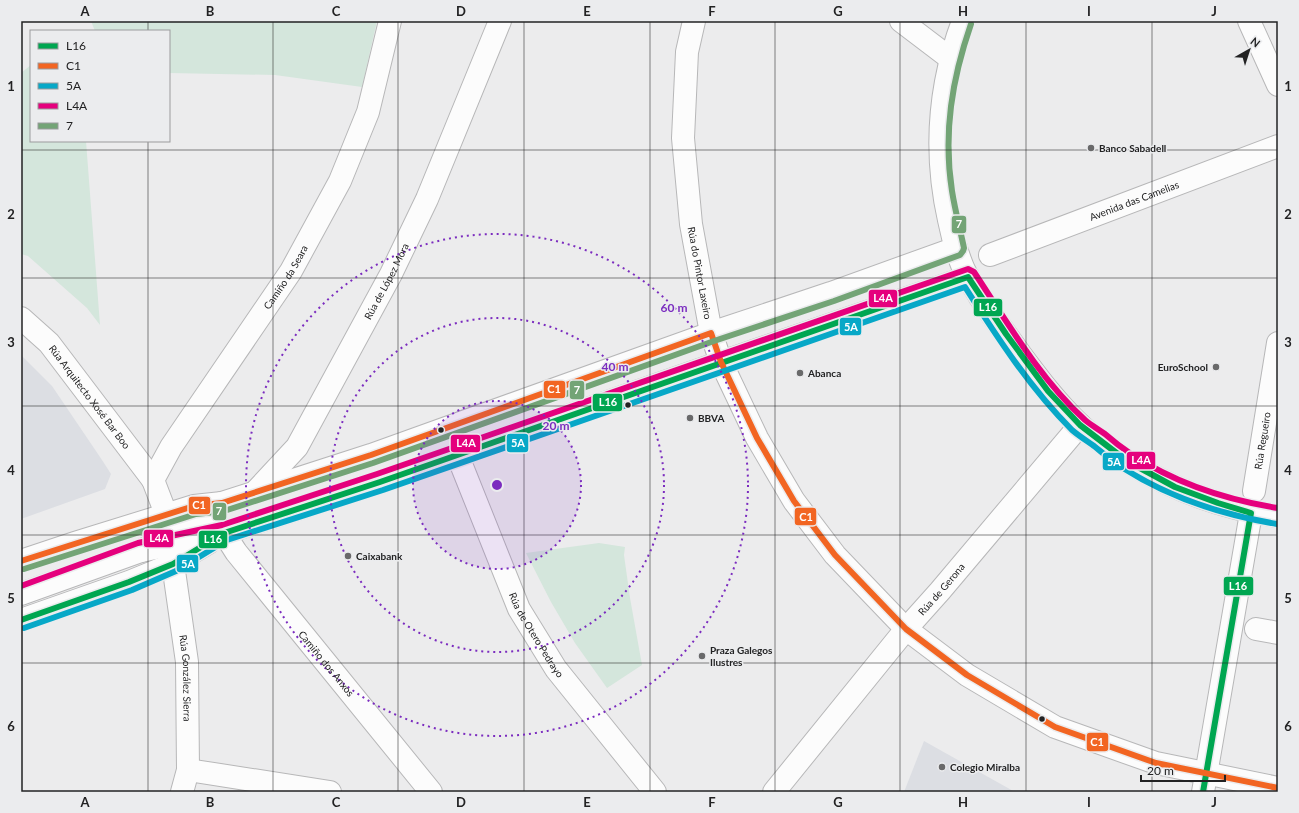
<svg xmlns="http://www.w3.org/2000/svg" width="1299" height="813" viewBox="0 0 1299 813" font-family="Lato,sans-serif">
<rect width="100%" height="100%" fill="#ececed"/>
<!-- built -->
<g fill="#dcdee3">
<path d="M21 355 52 386 102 460 111 474 105 489 21 519Z"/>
<path d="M924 741 1015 792H904Z"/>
</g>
<!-- green -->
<g fill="#d4e6dc">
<path d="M91 21H377L362 87 275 75 169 73V31H95Z"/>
<path d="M31 65V141H86L100 325 87 308 28 256 21 254V73Z"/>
<path d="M599 543 625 547 624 555 630 598 642 665 607 688 575 643 551 602 526 553Z"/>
</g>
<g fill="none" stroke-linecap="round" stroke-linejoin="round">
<defs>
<g id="street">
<path id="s1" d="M694 21 687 52 683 138 691 224 711 333 721 362 757 438 794 501 835 555 906 629 967 675 1055 727 1156 763 1278 788"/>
<path d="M901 21 951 59"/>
<path d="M1249 21 1278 85"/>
<path id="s2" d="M990 255 1278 146"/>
<path id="s3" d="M21 318 49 343 153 480"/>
<path id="s4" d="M457 454 519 609 556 669 655 792"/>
<path id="s5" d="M1254 491 1278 343"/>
<path id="s6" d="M166 514 153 480 171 447 291 271 340 181 368 112 390 21"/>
<path id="s7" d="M224 533 236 552 431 792"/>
<path id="s8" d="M173 564 187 662 188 770 182 792"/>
<path d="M1256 629 1278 633"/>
<path d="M188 770 330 792"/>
<path id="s9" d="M774 792 906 629 940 591 1080 425"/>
<path d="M1203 792 1251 513"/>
</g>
<g id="secondary">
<path d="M963 21C939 85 934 153 949 220 952 235 956 250 962 265 966 276 974 286 980 297 993 317 1007 336 1021 355 1039 379 1057 403 1079 424 1086 431 1095 437 1103 443 1111 449 1119 456 1127 461 1173 490 1225 509 1278 516"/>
<path id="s10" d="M257 490 297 447 391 274 427 199 500 21"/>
<path d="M141 551 224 533 380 482 673 379 968 277"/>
<path d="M21 561 75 543 194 506 222 503 371 455 711 333 831 293 956 248"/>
<path d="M21 594 141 551 212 514 222 503"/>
<path d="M21 620 129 582 173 564 208 543"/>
</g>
</defs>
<!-- street casing -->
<use href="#street" stroke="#b7b7b8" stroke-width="24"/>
<!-- secondary casing -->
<use href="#secondary" stroke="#b7b7b8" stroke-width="24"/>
<!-- street -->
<use href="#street" stroke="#fcfcfc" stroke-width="22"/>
<!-- secondary -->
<use href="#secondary" stroke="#fcfcfc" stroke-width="22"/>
<defs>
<path id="bus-1" d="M21 620 129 582 173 564 224 533 380 482 968 277 1006 334 1048 391 1080 425 1127 461 1175 487 1218 503 1251 513 1203 792"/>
<path id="bus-2" d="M21 561 194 506 222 503 371 455 711 333 721 362 757 438 794 501 835 555 906 629 967 675 1055 727 1156 763 1278 788"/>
<path id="bus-3" d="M24 628 132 590 176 571 227 540 383 490 965 287C997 337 1030 388 1072 430 1079 436 1087 441 1094 446 1104 454 1113 462 1123 468 1170 498 1223 515 1277 524"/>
<path id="bus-4" d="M21 586 138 543 222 525 377 474 968 269 974 272C1007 322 1040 379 1085 420 1091 425 1098 429 1105 434 1113 441 1122 448 1131 454 1175 483 1227 500 1278 508"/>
<path id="bus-5" d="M24 569 196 514 224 511 373 463 714 341 834 301 960 255 963 251 964 248C960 229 955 210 952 191 943 133 952 79 971 24"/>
</defs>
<!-- bus-1 casing -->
<use href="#bus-1" stroke="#ebecee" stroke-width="9"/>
<!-- bus-2 casing -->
<use href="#bus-2" stroke="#ebecee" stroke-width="9"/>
<!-- bus-3 casing -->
<use href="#bus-3" stroke="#ebecee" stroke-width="9"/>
<!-- bus-4 casing -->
<use href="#bus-4" stroke="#ebecee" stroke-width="9"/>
<!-- bus-5 casing -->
<use href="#bus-5" stroke="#ebecee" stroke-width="9"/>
<!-- bus-1 -->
<use href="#bus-1" stroke="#00a651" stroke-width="6"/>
<!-- bus-2 -->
<use href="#bus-2" stroke="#f26522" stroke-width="6"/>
<!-- bus-3 -->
<use href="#bus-3" stroke="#07a8c7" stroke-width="6"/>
<!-- bus-4 -->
<use href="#bus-4" stroke="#e5007d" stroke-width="6"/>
<!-- bus-5 -->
<use href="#bus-5" stroke="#73a476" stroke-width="6"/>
</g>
<!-- grid -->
<path fill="none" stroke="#222223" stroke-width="1" stroke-opacity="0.55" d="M148 21V31M273 21V792M398 21V792M524 21V792M650 21V792M775 21V792M900 21V792M1026 21V792M1152 21V792M148 141V792M21 150H1278M21 278H1278M21 406H1278M21 535H1278M21 663H1278"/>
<!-- distance rings -->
<circle cx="497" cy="485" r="84" fill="#7b2cbf" fill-opacity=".12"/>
<g fill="none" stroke="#7b2cbf" stroke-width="2" stroke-dasharray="2 4">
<circle cx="497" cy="485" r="84"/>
<circle cx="497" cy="485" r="167"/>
<circle cx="497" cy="485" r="251"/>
</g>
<!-- markers -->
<g fill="#69696a" stroke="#ebecee" stroke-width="1.5">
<circle cx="1091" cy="148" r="4"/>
<circle cx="1216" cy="367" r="4"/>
<circle cx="800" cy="373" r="4"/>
<circle cx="690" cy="418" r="4"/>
<circle cx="348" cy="556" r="4"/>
<circle cx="702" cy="656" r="4"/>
<circle cx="942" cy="767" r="4"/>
</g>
<g fill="#222223" stroke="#ebecee" stroke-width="1.5">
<circle cx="628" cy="405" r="3.5"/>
<circle cx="441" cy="430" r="3.5"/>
<circle cx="1042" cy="719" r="3.5"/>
</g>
<g text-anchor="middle" stroke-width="3" stroke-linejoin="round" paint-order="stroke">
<!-- poi labels -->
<g font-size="10" font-weight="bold" fill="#222223" stroke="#ebecee" text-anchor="start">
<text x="1099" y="152">Banco Sabadell</text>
<text x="1208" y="371" text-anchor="end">EuroSchool</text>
<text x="808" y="377">Abanca</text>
<text x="698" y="422">BBVA</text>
<text x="356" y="560">Caixabank</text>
<text x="710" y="654">Praza Galegos<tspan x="710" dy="12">Ilustres</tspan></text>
<text x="950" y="771">Colegio Miralba</text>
</g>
<!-- street labels -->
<g font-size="10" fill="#222223" stroke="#ebecee">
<text dy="4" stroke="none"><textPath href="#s2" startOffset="154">Avenida das Camelias</textPath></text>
<text dy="4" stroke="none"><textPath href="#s1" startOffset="254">Rúa do Pintor Laxeiro</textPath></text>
<text dy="4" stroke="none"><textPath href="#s6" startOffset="279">Camiño da Seara</textPath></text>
<text dy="4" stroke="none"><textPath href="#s10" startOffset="247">Rúa de López Mora</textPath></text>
<text dy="4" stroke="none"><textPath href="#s3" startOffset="105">Rúa Arquitecto Xosé Bar Boo</textPath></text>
<text dy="4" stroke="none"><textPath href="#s5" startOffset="51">Rúa Regueiro</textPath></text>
<text dy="4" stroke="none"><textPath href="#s9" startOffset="263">Rúa de Gerona</textPath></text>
<text dy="4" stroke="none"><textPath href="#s4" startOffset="198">Rúa de Otero Pedrayo</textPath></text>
<text dy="4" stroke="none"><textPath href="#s7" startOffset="166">Camiño dos Anxos</textPath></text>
<text dy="4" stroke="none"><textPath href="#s8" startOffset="115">Rúa González Sierra</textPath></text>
</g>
</g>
<circle cx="497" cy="485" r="6" fill="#7b2cbf" stroke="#ebecee" stroke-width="2"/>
<g font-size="12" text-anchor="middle" font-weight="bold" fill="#7b2cbf" stroke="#ebecee" stroke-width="3" stroke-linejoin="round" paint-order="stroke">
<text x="674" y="312">60 m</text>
<text x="615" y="371">40 m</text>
<text x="556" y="430">20 m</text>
</g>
<g stroke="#ebecee" stroke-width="1.5">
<rect x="951" y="215" width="16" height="19" rx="4" fill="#73a476"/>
<rect x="868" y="289" width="30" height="19" rx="4" fill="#e5007d"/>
<rect x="973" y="298" width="30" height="19" rx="4" fill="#00a651"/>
<rect x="839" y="317" width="23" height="19" rx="4" fill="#07a8c7"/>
<rect x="543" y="380" width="23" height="19" rx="4" fill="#f26522"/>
<rect x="569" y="380" width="16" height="20" rx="4" fill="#73a476"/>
<rect x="592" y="393" width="31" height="19" rx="4" fill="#00a651"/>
<rect x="506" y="433" width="23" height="20" rx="4" fill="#07a8c7"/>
<rect x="450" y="434" width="31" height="19" rx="4" fill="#e5007d"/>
<rect x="1126" y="451" width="30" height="19" rx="4" fill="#e5007d"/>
<rect x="1102" y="452" width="23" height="19" rx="4" fill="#07a8c7"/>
<rect x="188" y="496" width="23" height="19" rx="4" fill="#f26522"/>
<rect x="212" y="502" width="15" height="19" rx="4" fill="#73a476"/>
<rect x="794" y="507" width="23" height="19" rx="4" fill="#f26522"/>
<rect x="143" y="529" width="31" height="19" rx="4" fill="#e5007d"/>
<rect x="198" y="530" width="30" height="19" rx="4" fill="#00a651"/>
<rect x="176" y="554" width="23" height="19" rx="4" fill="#07a8c7"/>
<rect x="1223" y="576" width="31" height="20" rx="4" fill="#00a651"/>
<rect x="1086" y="732" width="23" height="20" rx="4" fill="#f26522"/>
</g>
<g font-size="11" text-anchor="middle" font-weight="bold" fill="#fff">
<text x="959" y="228">7</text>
<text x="883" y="302">L4A</text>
<text x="988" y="311">L16</text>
<text x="851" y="331">5A</text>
<text x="554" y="393">C1</text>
<text x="577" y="394">7</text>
<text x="608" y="406">L16</text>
<text x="518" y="447">5A</text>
<text x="466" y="447">L4A</text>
<text x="1141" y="464">L4A</text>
<text x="1114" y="466">5A</text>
<text x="199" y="509">C1</text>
<text x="219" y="515">7</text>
<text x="806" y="521">C1</text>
<text x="159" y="542">L4A</text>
<text x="213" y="543">L16</text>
<text x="188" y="568">5A</text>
<text x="1238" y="590">L16</text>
<text x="1097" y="746">C1</text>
</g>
<!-- border -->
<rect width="1299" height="813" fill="none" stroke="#ebecee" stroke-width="44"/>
<!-- legend -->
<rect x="30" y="30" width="140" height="112" fill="#ebecee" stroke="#9b9b9d"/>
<rect x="38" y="43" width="20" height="6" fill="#00a651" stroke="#9b9b9d"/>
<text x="66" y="50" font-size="12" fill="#222223">L16</text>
<rect x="38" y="63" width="20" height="6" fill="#f26522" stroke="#9b9b9d"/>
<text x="66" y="70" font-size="12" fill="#222223">C1</text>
<rect x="38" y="83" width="20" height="6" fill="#07a8c7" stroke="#9b9b9d"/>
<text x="66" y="90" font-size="12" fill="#222223">5A</text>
<rect x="38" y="103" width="20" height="6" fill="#e5007d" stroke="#9b9b9d"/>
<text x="66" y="110" font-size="12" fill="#222223">L4A</text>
<rect x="38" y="123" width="20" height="6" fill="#73a476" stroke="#9b9b9d"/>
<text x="66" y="130" font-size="12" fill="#222223">7</text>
<!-- north arrow -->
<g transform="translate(1249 50) rotate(39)" stroke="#ebecee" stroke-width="3" paint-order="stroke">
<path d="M0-3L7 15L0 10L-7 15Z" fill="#222223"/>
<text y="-6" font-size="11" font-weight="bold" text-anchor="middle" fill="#222223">N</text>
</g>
<!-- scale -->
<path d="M1141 775v6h84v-6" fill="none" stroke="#222223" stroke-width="2"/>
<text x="1147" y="775" font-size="12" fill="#222223" stroke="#ebecee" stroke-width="3" paint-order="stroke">20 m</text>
<rect x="22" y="22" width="1255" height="769" fill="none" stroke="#222223" stroke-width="1.5"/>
<g font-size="13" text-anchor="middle" font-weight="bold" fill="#222223">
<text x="85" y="16">A</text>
<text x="210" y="16">B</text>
<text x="336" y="16">C</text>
<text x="461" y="16">D</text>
<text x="587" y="16">E</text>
<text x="712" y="16">F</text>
<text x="838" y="16">G</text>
<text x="963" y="16">H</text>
<text x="1089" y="16">I</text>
<text x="1214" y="16">J</text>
<text x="11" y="91">1</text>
<text x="1288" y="91">1</text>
<text x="11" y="219">2</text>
<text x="1288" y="219">2</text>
<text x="11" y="347">3</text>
<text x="1288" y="347">3</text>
<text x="11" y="475">4</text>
<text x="1288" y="475">4</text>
<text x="11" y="603">5</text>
<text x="1288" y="603">5</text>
<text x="11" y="731">6</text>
<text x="1288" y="731">6</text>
<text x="85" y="807">A</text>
<text x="210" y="807">B</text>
<text x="336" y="807">C</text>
<text x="461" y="807">D</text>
<text x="587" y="807">E</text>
<text x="712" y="807">F</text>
<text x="838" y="807">G</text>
<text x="963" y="807">H</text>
<text x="1089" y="807">I</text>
<text x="1214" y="807">J</text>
</g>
</svg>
